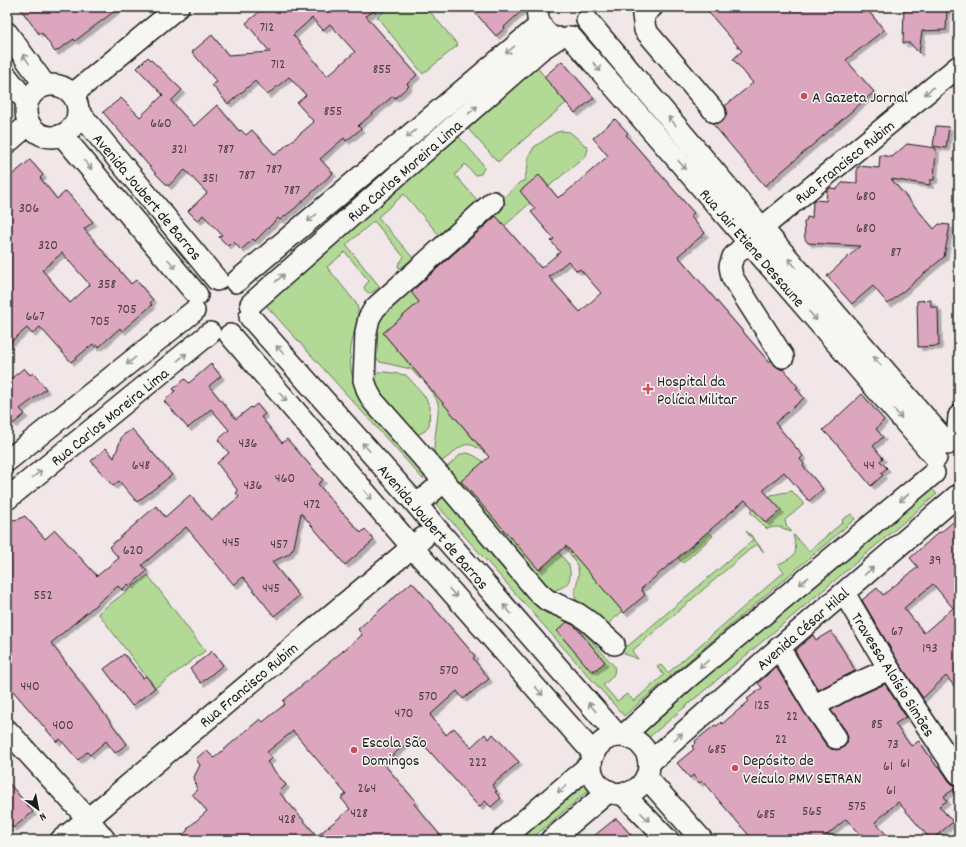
<svg xmlns="http://www.w3.org/2000/svg" width="966" height="847" viewBox="0 0 966 847" font-family="Dekko,sans-serif">
<defs>
<filter id="shadow"><feDropShadow dx="3.5" dy="3.5" stdDeviation="0" flood-color="#0004"/></filter>
</defs>
<rect width="100%" height="100%" fill="#f1e6e8"/>
<filter id="ink" filterUnits="userSpaceOnUse"><feTurbulence type="fractalNoise" baseFrequency=".025" numOctaves="2"/><feDisplacementMap in="SourceGraphic" scale="8" xChannelSelector="R" yChannelSelector="G"/><feConvolveMatrix kernelMatrix="1 2 1 2 8 2 1 2 1" color-interpolation-filters="sRGB"/></filter>
<g filter="url(#ink)">
<!-- green -->
<g fill="#b2da96" stroke="#677b59">
<path d="M390 7H426L458 45 423 74 377 17Z"/>
<path d="M536 66 566 103 498 162 468 129Z"/>
<path d="M561 131 570 132 587 147 588 149 586 156 549 186 384 334 421 378 420 379 411 369 380 362 372 353V324L520 182 524 181 528 166V158L534 147 555 133Z"/>
<path d="M459 137 482 163 484 168 481 174 475 175 465 164 455 175 478 201 439 235 404 194 378 217 413 258 401 268H399L398 265 404 257 374 221 346 245 380 287C373 292 367 297 364 287L369 281 345 252 327 267 356 303C361 314 355 326 353 337 349 354 349 371 356 387L425 474 423 479 263 302Z"/>
<path d="M377 372H385L406 375 424 395 430 407 429 425 425 431 415 436 407 434 371 379Z"/>
<path d="M429 386 485 453C463 435 460 450 442 461H439C438 460 436 459 435 457 431 451 440 414 438 403 436 397 431 392 428 387Z"/>
<path d="M468 453 475 456 484 462 569 565C573 584 566 587 549 592L446 468 461 454Z"/>
<path d="M928 485 937 494 647 739 639 729Z"/>
<path d="M792 491 804 504 785 520 786 525 791 531 790 532C782 526 775 526 767 529L750 512 771 495Z"/>
<path d="M439 492 538 607 547 614 570 617 614 666C617 675 609 680 603 685L617 701 627 694 634 701 664 675 657 667 661 665 668 673 784 572 778 565C795 555 799 557 793 535L795 536 809 551 843 522 842 520 851 514 855 519 624 716 429 496Z"/>
<path d="M708 531 713 536 683 563 678 558Z"/>
<path d="M746 531 752 536 764 552 756 544 632 651 638 659 625 654 621 646V640L628 646 753 540Z"/>
<path d="M567 546 623 611 600 631C593 622 577 607 575 596 574 589 577 584 578 578 581 567 572 556 565 548Z"/>
<path d="M148 575 205 651 155 688 98 613Z"/>
<path d="M582 778 590 789 530 840H509Z"/>
</g>
<!-- building -->
<g fill="#dba6be" stroke="#1c1c1c" fill-rule="evenodd" filter="url(#shadow)">
<path d="M19 7H120L75 41 74 39 55 52 42 33 39 34Z"/>
<path d="M265 7H381L366 16 417 75 407 84 409 86 395 98 393 96 358 126 361 129 346 141 344 138 320 159 333 173 294 209 280 220 278 218 255 241 253 239 241 250 233 241 228 246 219 237 222 235 203 215 198 221 188 211 207 193 185 170 168 186 156 174 103 112 121 98 140 117 163 95 137 68 148 57 182 90 171 101 194 126 217 105 239 131 241 130 246 135 252 130 275 155 314 122 297 103 306 95 289 77 267 95 255 81 228 104 212 85 217 82 192 52 212 35 228 55 270 52 246 23ZM312 18 323 30 330 24 355 52 327 76 293 35Z"/>
<path d="M470 7H526L504 27 505 28 496 36Z"/>
<path d="M704 7H865L884 30 846 60 874 92 765 186 712 123 718 124 723 121 726 116 727 110 725 106 753 83 733 59 742 51Z"/>
<path d="M904 7H947L946 30 922 31 919 53 910 43H903Z"/>
<path d="M562 61 594 98 575 113 544 77Z"/>
<path d="M615 119 628 133 626 135 694 213 690 216 705 233 678 256 769 362 771 360 777 367 782 370 783 369 798 387 796 388 804 398 775 423 803 456 800 459 804 464 803 466 823 489 809 501 784 472 763 490 781 510 766 523 745 500 641 589 645 595 624 613 566 546 539 570 461 481 489 457 383 333 419 302 411 292 496 216 541 268 560 252 551 241 554 239 531 212 535 209 520 191 539 175 558 198 561 195 562 196 608 156 593 138ZM568 261 577 271 580 269 601 293 580 312 549 277Z"/>
<path d="M936 126 949 127 946 148 933 146Z"/>
<path d="M907 144 936 148 934 180H930V185L891 179 934 229 939 224 950 225 944 257 888 304 873 286 852 304 827 276 860 246 808 243 805 239 804 222 806 221 807 217 812 218 813 201 815 200 826 201 827 190 830 188 837 189 843 182 857 183V167H859V166L879 168 880 155 892 157Z"/>
<path d="M30 160 43 175 40 178 57 199 66 191 93 222 84 229 131 284 136 280 153 300 150 303 152 305 122 331 120 328 99 347 98 345 95 347 93 344 71 362 40 327 32 334 27 328 7 345V179ZM62 253 90 285 70 303 42 270Z"/>
<path d="M931 300V307H938L939 346 918 347 917 301Z"/>
<path d="M211 364 221 376 209 386 236 419 251 407 252 408 257 404 265 414 261 417 282 443 287 439 323 480 318 484 343 514V513L361 533 365 529 374 540 345 565 301 513 294 547 289 554 272 562 299 596 274 616 243 577 234 585 186 527 142 565 147 571 130 586 128 584 122 590 118 586 51 643 127 744 115 753 106 741 90 755 87 752 78 760 60 739 57 742 7 684V521L19 519 25 516 45 539 55 530 97 576 119 558 109 547 156 506 165 517 190 495 211 520 239 497 236 493 238 491 217 463 229 453 218 440 229 430 211 409 188 428 164 401 175 391 173 389 185 379 189 383Z"/>
<path d="M24 368 30 375 33 373 46 389 20 409 25 414 13 424 8 418 7 419V382Z"/>
<path d="M862 394 884 420 876 429 883 437 873 446 883 458 880 461 887 468 881 473 883 475 871 486 835 442 823 430Z"/>
<path d="M132 429 172 475 137 502 119 481 113 486 91 461 106 448 114 458 122 436Z"/>
<path d="M959 517V692L946 676 923 698 899 663 862 600 877 588 883 595 918 567 910 558 939 532 940 533ZM933 584 953 608 924 633 904 608Z"/>
<path d="M412 582 475 656 473 658 489 679 463 699 457 691 430 715 446 735 454 728 471 747 485 734 489 739 493 734 519 762 492 785 497 791 495 792 501 798 491 807 485 801 479 807 416 736 383 763 416 802 414 804 444 840H177L188 830 187 829 207 811 192 794 197 791 194 777 200 765 196 759 206 750 214 758 260 719 263 722 285 704 283 701 362 635 358 629ZM293 731 346 794 341 798 350 809 317 836 279 792 286 785 267 762 272 758 267 752Z"/>
<path d="M567 622 575 626 605 662 594 671 593 669 591 671 557 631Z"/>
<path d="M831 631 850 661 855 671 818 690 795 651 813 635 816 640Z"/>
<path d="M212 651 223 665 201 683 190 669Z"/>
<path d="M124 654 143 678 146 676 155 688 132 706 104 669Z"/>
<path d="M776 667 804 712 826 745 831 749 837 750 843 748 847 743 848 737 846 731 831 710 852 699 885 684 906 717 895 724 911 746 919 741 937 767 939 766 949 781 953 785 959 786 944 796 947 801 939 806 953 822 931 840 898 802 875 822 891 840H867L862 834 860 835 846 819 821 840H753L702 781 699 783 693 775 690 778 677 763 694 749 692 747 696 743 695 741 715 725 717 726 721 722 722 724 749 701 747 699 762 688 758 683Z"/>
<path d="M7 781 33 812 13 828 7 820Z"/>
<path d="M615 819H617L631 835 623 840H589Z"/>
</g>
<g fill="none" stroke-linecap="round" stroke-linejoin="round">
<defs>
<g id="minor">
<path d="M538 7C536 18 540 28 549 35"/>
<path d="M652 7 643 15 645 30 715 112"/>
<path d="M587 20 762 228 948 444"/>
<path d="M7 33 45 85"/>
<path d="M571 37 936 458"/>
<path d="M7 77 27 102"/>
<circle cx="52" cy="111" r="26"/>
<path d="M73 94 178 7"/>
<path d="M79 112 217 280"/>
<path d="M62 135 197 295"/>
<path d="M7 143 29 124"/>
<path d="M493 202 375 308 369 318 366 332 364 380 368 392 373 401 444 481 538 592 547 600 578 614 588 621 614 644"/>
<path d="M236 282 540 25"/>
<path d="M251 304 540 50 558 38"/>
<path d="M250 317 417 505 436 528 618 736"/>
<path d="M230 335 412 547 594 754"/>
<path d="M783 357 732 277 730 266 733 257 762 228 959 66"/>
<path d="M957 440 959 416"/>
<path d="M7 461 194 311"/>
<path d="M7 499 210 333"/>
<path d="M417 505 444 481"/>
<path d="M844 593 889 669 959 774"/>
<path d="M779 648 814 706 836 738"/>
<path d="M814 706 847 688 889 669"/>
<path d="M7 730 88 819 105 840"/>
<path d="M623 736 685 680 934 473"/>
<circle cx="620" cy="765" r="29"/>
<path d="M649 763 779 648 957 496"/>
<path d="M646 777 702 840"/>
<path d="M622 793 668 840"/>
<path d="M61 840 88 819 423 538"/>
<path d="M502 840 591 764"/>
<path d="M551 840 609 791"/>
</g>
</defs>
<!-- minor casing -->
<use href="#minor" stroke="#1c1c1c" stroke-width="24"/>
<!-- minor -->
<use href="#minor" stroke="#f6f6f2" stroke-width="21"/>
</g>
<!-- one-way arrows -->
<defs><path id="oneway-shaft" d="M-6 0H5M1.5-3L5.5 0L1.5 3" fill="none" stroke-width="1.6" stroke-linecap="round" stroke-linejoin="round"/></defs>
<g stroke="#949492">
<use href="#oneway-shaft" transform="translate(510 50) rotate(140)"/>
<use href="#oneway-shaft" transform="translate(26 59) rotate(-126)"/>
<use href="#oneway-shaft" transform="translate(597 67) rotate(49)"/>
<use href="#oneway-shaft" transform="translate(929 91) rotate(141)"/>
<use href="#oneway-shaft" transform="translate(473 110) rotate(-41)"/>
<use href="#oneway-shaft" transform="translate(672 121) rotate(-130)"/>
<use href="#oneway-shaft" transform="translate(411 134) rotate(140)"/>
<use href="#oneway-shaft" transform="translate(88 165) rotate(50)"/>
<use href="#oneway-shaft" transform="translate(682 165) rotate(49)"/>
<use href="#oneway-shaft" transform="translate(312 218) rotate(140)"/>
<use href="#oneway-shaft" transform="translate(792 263) rotate(-131)"/>
<use href="#oneway-shaft" transform="translate(172 264) rotate(50)"/>
<use href="#oneway-shaft" transform="translate(280 278) rotate(-41)"/>
<use href="#oneway-shaft" transform="translate(813 316) rotate(49)"/>
<use href="#oneway-shaft" transform="translate(280 350) rotate(-132)"/>
<use href="#oneway-shaft" transform="translate(182 357) rotate(-39)"/>
<use href="#oneway-shaft" transform="translate(131 361) rotate(141)"/>
<use href="#oneway-shaft" transform="translate(877 361) rotate(-131)"/>
<use href="#oneway-shaft" transform="translate(283 397) rotate(49)"/>
<use href="#oneway-shaft" transform="translate(898 414) rotate(49)"/>
<use href="#oneway-shaft" transform="translate(366 447) rotate(-132)"/>
<use href="#oneway-shaft" transform="translate(37 474) rotate(-39)"/>
<use href="#oneway-shaft" transform="translate(368 495) rotate(49)"/>
<use href="#oneway-shaft" transform="translate(904 498) rotate(140)"/>
<use href="#oneway-shaft" transform="translate(869 571) rotate(-41)"/>
<use href="#oneway-shaft" transform="translate(804 581) rotate(140)"/>
<use href="#oneway-shaft" transform="translate(453 593) rotate(49)"/>
<use href="#oneway-shaft" transform="translate(507 609) rotate(-131)"/>
<use href="#oneway-shaft" transform="translate(704 664) rotate(140)"/>
<use href="#oneway-shaft" transform="translate(539 691) rotate(49)"/>
<use href="#oneway-shaft" transform="translate(592 707) rotate(-131)"/>
<use href="#oneway-shaft" transform="translate(678 737) rotate(-41)"/>
<use href="#oneway-shaft" transform="translate(562 789) rotate(140)"/>
<use href="#oneway-shaft" transform="translate(645 817) rotate(45)"/>
</g>
</g>
<!-- markers -->
<g fill="#d1495b" stroke="#f6f6f2" stroke-width="1.5">
<circle cx="804" cy="96" r="4"/>
<path d="M646 383h4v4h4v4h-4v4h-4v-4h-4v-4h4z"/>
<circle cx="354" cy="750" r="4"/>
<circle cx="735" cy="768" r="4"/>
</g>
<g text-anchor="middle" stroke-width="3" stroke-linejoin="round" paint-order="stroke">
<!-- number labels -->
<g font-size="14" fill="#4c3e44">
<text x="267" y="31">712</text>
<text x="278" y="68">712</text>
<text x="382" y="73">855</text>
<text x="333" y="115">855</text>
<text x="161" y="127">660</text>
<text x="179" y="153">321</text>
<text x="226" y="153">787</text>
<text x="274" y="173">787</text>
<text x="247" y="179">787</text>
<text x="210" y="182">351</text>
<text x="292" y="194">787</text>
<text x="866" y="200">680</text>
<text x="29" y="212">306</text>
<text x="866" y="232">680</text>
<text x="48" y="249">320</text>
<text x="896" y="256">87</text>
<text x="107" y="288">358</text>
<text x="127" y="313">705</text>
<text x="35" y="320">667</text>
<text x="100" y="325">705</text>
<text x="248" y="447">436</text>
<text x="141" y="469">648</text>
<text x="869" y="469">44</text>
<text x="285" y="482">460</text>
<text x="253" y="489">436</text>
<text x="312" y="508">472</text>
<text x="231" y="546">445</text>
<text x="279" y="548">457</text>
<text x="133" y="554">620</text>
<text x="935" y="564">39</text>
<text x="271" y="592">445</text>
<text x="43" y="599">552</text>
<text x="897" y="635">67</text>
<text x="930" y="652">193</text>
<text x="449" y="674">570</text>
<text x="30" y="690">440</text>
<text x="428" y="700">570</text>
<text x="762" y="709">125</text>
<text x="404" y="717">470</text>
<text x="792" y="720">22</text>
<text x="877" y="728">85</text>
<text x="63" y="729">400</text>
<text x="781" y="743">22</text>
<text x="893" y="748">73</text>
<text x="717" y="753">685</text>
<text x="478" y="766">222</text>
<text x="905" y="767">61</text>
<text x="888" y="770">61</text>
<text x="367" y="792">264</text>
<text x="891" y="794">61</text>
<text x="857" y="810">575</text>
<text x="812" y="815">565</text>
<text x="359" y="817">428</text>
<text x="766" y="818">685</text>
<text x="287" y="823">428</text>
</g>
<!-- poi labels -->
<g font-size="16" fill="#1c1c1c" stroke="#f6f6f2" text-anchor="start">
<text x="812" y="102">A Gazeta Jornal</text>
<text x="657" y="386">Hospital da<tspan x="657" dy="18">Polícia Militar</tspan></text>
<text x="362" y="747">Escola São<tspan x="362" dy="18">Domingos</tspan></text>
<text x="743" y="765">Depósito de<tspan x="743" dy="18">Veículo PMV SETRAN</tspan></text>
</g>
<!-- street labels -->
<g font-size="16" fill="#1c1c1c" stroke="#f6f6f2">
<text transform="translate(844 161) rotate(-39)" y="6">Rua Francisco Rubim</text>
<text transform="translate(404 170) rotate(-41)" y="6">Rua Carlos Moreira Lima</text>
<text transform="translate(148 196) rotate(50)" y="6">Avenida Joubert de Barros</text>
<text transform="translate(753 247) rotate(49)" y="6">Rua Jair Etiene Dessaune</text>
<text transform="translate(109 416) rotate(-39)" y="6">Rua Carlos Moreira Lima</text>
<text transform="translate(434 526) rotate(49)" y="6">Avenida Joubert de Barros</text>
<text transform="translate(802 628) rotate(-41)" y="6">Avenida César Hilal</text>
<text transform="translate(894 674) rotate(58)" y="6">Travessa Aloísio Simões</text>
<text transform="translate(248 684) rotate(-40)" y="6">Rua Francisco Rubim</text>
</g>
</g>
<!-- margin -->
<rect width="966" height="847" fill="none" stroke="#f6f6f2" stroke-width="24"/>
<rect x="12" y="12" width="942" height="823" fill="none" stroke="#1c1c1c" stroke-width="1.5" filter="url(#ink)"/>
<!-- north arrow -->
<g transform="translate(38 809) rotate(148)" stroke="#f6f6f2" stroke-width="3" paint-order="stroke">
<path d="M0-3L7 15L0 10L-7 15Z" fill="#1c1c1c"/>
<text y="-6" font-size="11" font-weight="bold" text-anchor="middle" fill="#1c1c1c">N</text>
</g>
</svg>
